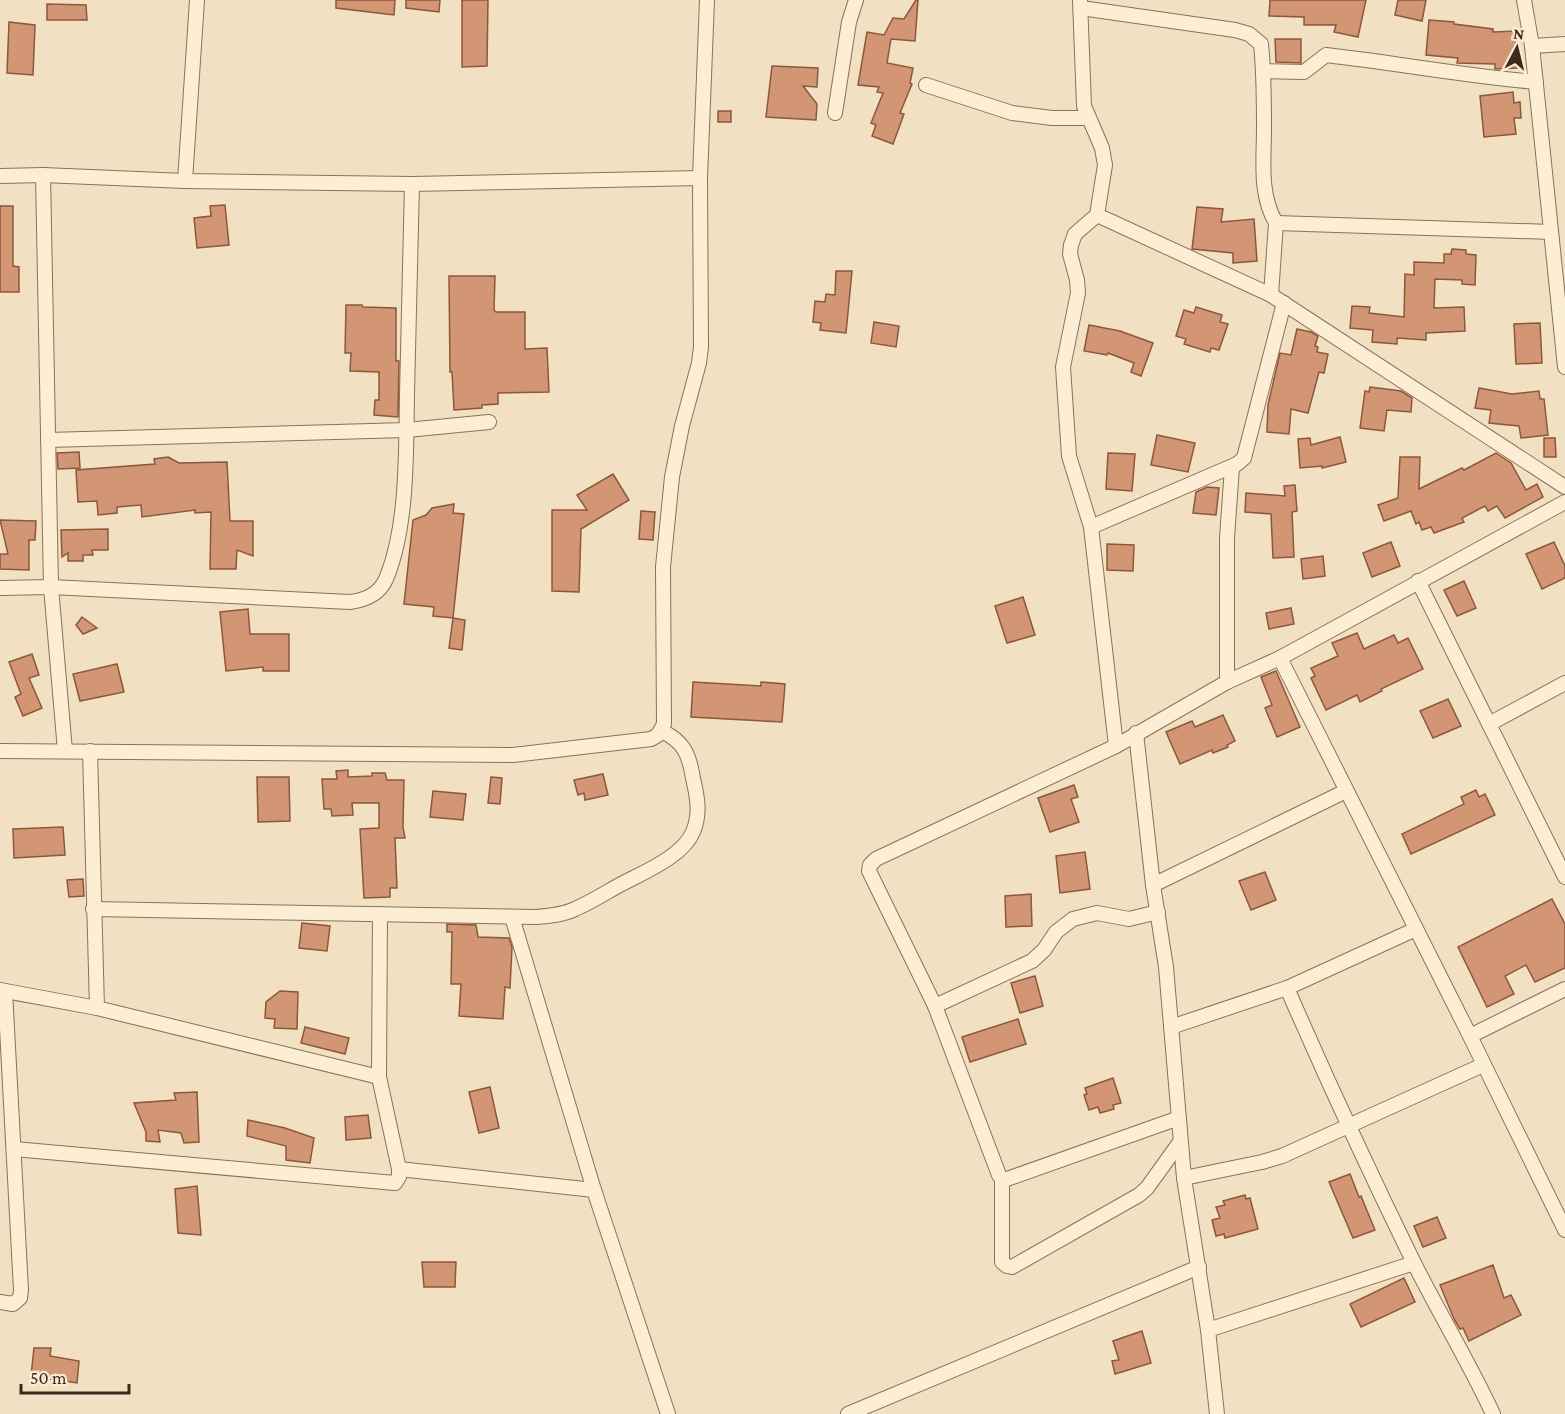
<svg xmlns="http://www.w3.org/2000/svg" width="1565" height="1414" viewBox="0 0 1565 1414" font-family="'Crimson Pro',serif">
<rect width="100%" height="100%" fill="#f1e0c1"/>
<!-- building -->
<g fill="#d29674" stroke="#8d573b" stroke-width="1.5">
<path d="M336 0H395L394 15 336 8Z"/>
<path d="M406 0H440L439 12 406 8Z"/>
<path d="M462 0H488L487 66 462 67Z"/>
<path d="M916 0H918L915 41 891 39 887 63 913 68 910 83 912 84 900 113 904 114 893 144 872 136 876 125 871 123 883 93 877 92 879 87 858 85 867 32 884 35 893 18 904 19Z"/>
<path d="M1270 0H1366L1358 37 1334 32 1336 25H1304V17L1269 16Z"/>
<path d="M1398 0H1426L1422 21 1395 15Z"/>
<path d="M47 4 86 5 87 20H47Z"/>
<path d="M1429 20 1454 22V24L1493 29V32L1516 31 1517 68 1495 69V64L1457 63 1458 58 1426 55Z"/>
<path d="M9 22 35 25 33 75 7 73Z"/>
<path d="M1275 39H1301V63L1276 62Z"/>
<path d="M772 66 818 68 817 87 803 86 817 104 816 120 766 117Z"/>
<path d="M1513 92 1514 103 1520 102 1521 118H1514L1516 134 1484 137 1480 96Z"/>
<rect x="718" y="111" width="13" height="11"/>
<path d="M225 205 229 245 197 248 194 218 211 216 210 206Z"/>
<path d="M0 206H13V266L19 267V292H0Z"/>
<path d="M1197 207 1223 209 1221 222 1254 219 1257 261 1233 263V253L1192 249Z"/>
<path d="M1452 249 1466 250V254L1476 255 1475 285 1462 284V280L1435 279 1434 308 1464 307 1465 331 1426 333V340L1397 338V344L1372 342 1373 330 1350 328 1352 306 1370 307 1369 313 1404 317 1405 274 1414 275V262L1444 263V254H1451Z"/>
<path d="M836 271H852L846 333 820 330 821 323 813 322 815 301 825 302 826 294 835 295Z"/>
<path d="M449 276H495L494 310 496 312H525V349L547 348 549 392 498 393V404L482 405V408L454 410 452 372H450Z"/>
<path d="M346 305H362L363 307 396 308V361H399L398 417 374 415 375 400H379V372L350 371 351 353H345Z"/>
<path d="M1196 307 1222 315 1220 322 1228 324 1219 350 1211 348 1210 352 1184 344 1186 339 1176 336 1184 310 1194 313Z"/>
<path d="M874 322 899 326 896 347 871 343Z"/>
<path d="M1540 323 1542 363 1516 364 1514 324Z"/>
<path d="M1089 325 1120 331 1153 343 1141 376 1131 372 1134 363 1108 353 1107 355 1084 351Z"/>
<path d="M1297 329 1311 332 1318 336 1315 346 1318 347 1317 352 1328 354 1324 373 1319 372 1308 413 1291 409 1289 434 1267 432 1268 405 1280 353 1291 355Z"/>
<path d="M1370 387 1401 391 1412 398 1411 412 1387 410 1384 431 1360 428 1365 391 1369 392Z"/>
<path d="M1479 388 1512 394 1539 391 1540 399H1544L1548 435 1521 438 1519 426 1489 423 1491 410 1475 408Z"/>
<path d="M1157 435 1195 443 1188 472 1151 465Z"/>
<path d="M1340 437 1346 462 1322 468V466L1300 468 1298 439 1310 438 1311 445Z"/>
<path d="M1544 438H1555L1556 457H1544Z"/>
<path d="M79 452 80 468 58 469 57 453Z"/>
<path d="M1108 453 1135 454 1132 491 1106 489Z"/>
<path d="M1496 453 1511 463 1526 490 1537 484 1543 497 1505 518 1497 506 1488 511 1485 506 1462 518 1464 522 1434 533 1431 527 1422 530 1419 522 1416 524 1411 511 1384 521 1378 505 1398 498 1400 457H1420L1419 489 1462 468 1464 470Z"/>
<path d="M168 457 179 463 227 462 230 521H253V556L237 550 236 569H210L211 512 195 513V510L142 517 141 505 117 507V513L98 515 97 501 78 502 76 470 155 464 154 459Z"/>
<path d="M613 474 629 500 581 529 579 592 552 591V510H587L577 495Z"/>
<path d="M1295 485 1297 511 1292 512 1294 557 1273 558 1271 514 1245 512 1246 493 1285 496 1284 486Z"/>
<path d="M1207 487 1219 488 1216 515 1193 513 1196 492Z"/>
<path d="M454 504 453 513 464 514 453 618 433 616 434 607 404 604 413 520 426 515 432 508Z"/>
<path d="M641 511 655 512 653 540 639 539Z"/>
<path d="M0 520 36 521 35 540H29V570L0 569V554H8Z"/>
<path d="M108 529V550H92L93 555H83V561H68V553L62 557 61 530Z"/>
<path d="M1391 542 1400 566 1372 577 1363 553Z"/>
<path d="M1554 542 1565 566V578L1542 589 1526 554Z"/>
<path d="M1107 544 1134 545 1133 571 1107 570Z"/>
<path d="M1323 556 1325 576 1303 579 1301 559Z"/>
<path d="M1464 581 1476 608 1457 616 1444 590Z"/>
<path d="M1023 597 1035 635 1007 643 995 606Z"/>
<path d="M1291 608 1294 624 1269 629 1266 613Z"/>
<path d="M248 609 250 634H289V671H263V667L226 671 220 612Z"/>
<path d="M82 617 97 628 83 634 76 625Z"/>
<path d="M453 618 465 620 462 650 449 648Z"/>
<path d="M1357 633 1364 649 1394 635 1398 643 1408 638 1423 669 1381 689 1382 691 1360 702 1357 695 1326 710 1311 678 1315 676 1311 668 1338 656 1332 643Z"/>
<path d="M32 654 39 675 29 678 42 708 23 716 15 697 21 694 9 662Z"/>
<path d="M117 664 124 692 80 701 73 674Z"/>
<path d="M1276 671 1300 727 1277 737 1265 708 1272 705 1261 677Z"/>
<path d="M693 682 761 686V682L785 684 782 722 691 717Z"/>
<path d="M1448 699 1461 726 1433 738 1420 711Z"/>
<path d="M1223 715 1235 741 1227 745 1228 747 1213 753 1212 750 1180 764 1166 732 1192 721 1195 727Z"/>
<path d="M348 770V777L372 776V773H385L387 780H404L403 827 405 838H395L397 888H390V897L364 898 360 829 379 828V803H352L353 815 332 816 331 809H324L322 779H337L336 771Z"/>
<path d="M603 774 608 795 585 800 584 793 578 795 574 780Z"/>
<path d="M257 777H289L290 821 258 822Z"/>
<path d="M491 777 502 778 500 804 488 803Z"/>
<path d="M1074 785 1078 797 1071 799 1079 822 1050 832 1038 798Z"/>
<path d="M1476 790 1479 797 1485 794 1495 815 1411 854 1402 834 1464 804 1461 797Z"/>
<path d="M433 791 466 794 463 820 430 817Z"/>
<path d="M63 827 65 855 14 858 13 829Z"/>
<path d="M1085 852 1090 889 1060 893 1056 856Z"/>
<path d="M1265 872 1276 900 1251 910 1239 881Z"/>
<path d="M83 879 84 896 69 897 67 880Z"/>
<path d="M1031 894 1032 926 1006 927 1005 896Z"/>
<path d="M1552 899 1565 924V968L1535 982 1526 965 1505 976 1514 994 1487 1007 1458 947Z"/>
<path d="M302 923 330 926 327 951 299 948Z"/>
<path d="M447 924 476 925 478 937 509 938 512 947 510 988 505 987 503 1019 459 1016 461 984H451L452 932H447Z"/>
<path d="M1035 976 1043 1006 1020 1013 1011 983Z"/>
<path d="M280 991 298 992 297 1029 274 1028 275 1019 265 1018 266 1002Z"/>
<path d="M1018 1019 1026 1044 970 1062 962 1037Z"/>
<path d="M305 1027 349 1038 345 1054 301 1043Z"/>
<path d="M1113 1078 1121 1103 1113 1105 1114 1109 1100 1113 1098 1107 1089 1110 1084 1095 1087 1094 1085 1088Z"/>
<path d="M490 1087 499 1128 479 1133 469 1092Z"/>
<path d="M197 1092 199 1142 184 1143 181 1133 158 1130 160 1142 146 1141V1132L134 1103 176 1100 174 1093Z"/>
<path d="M368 1115 371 1138 346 1140 345 1117Z"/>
<path d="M248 1120 285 1128 314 1138 310 1163 286 1160V1146L247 1136Z"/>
<path d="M1350 1174 1359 1197 1361 1196 1375 1230 1353 1238 1329 1182Z"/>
<path d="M197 1186 201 1235 178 1233 175 1189Z"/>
<path d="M1245 1195 1246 1199 1250 1198 1258 1229 1225 1238 1224 1234 1216 1236 1212 1220 1220 1218 1216 1207 1225 1205 1223 1201Z"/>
<path d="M1437 1217 1446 1238 1423 1247 1414 1226Z"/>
<path d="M422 1262H456L455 1287H424Z"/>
<path d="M1493 1265 1504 1298 1511 1295 1521 1315 1469 1341 1463 1328 1460 1329 1454 1319 1440 1285Z"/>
<path d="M1404 1278 1415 1302 1361 1327 1350 1304Z"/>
<path d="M1142 1331 1151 1363 1115 1374 1112 1361 1119 1360 1113 1341Z"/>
<path d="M34 1348H51L50 1356 79 1361 77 1383 31 1376Z"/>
</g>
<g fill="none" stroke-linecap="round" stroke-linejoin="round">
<defs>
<g id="minor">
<path d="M1080 0 1084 106 1102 148 1105 165 1097 215 1075 234 1071 245 1070 254 1077 280 1078 293 1063 367 1069 456 1091 527 1116 746"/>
<path d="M1524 0 1532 46 1565 367"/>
<path d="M1081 8 1235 30 1249 34 1261 44C1264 72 1264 100 1264 128 1264 160 1259 194 1276 223L1271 295"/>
<path d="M1532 46 1565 44"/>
<path d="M1264 71 1304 72 1326 55C1396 63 1465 76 1536 82"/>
<path d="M926 85 1012 113 1052 118H1088"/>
<path d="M835 113 849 22 856 0"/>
<path d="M43 175 51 587 65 751"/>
<path d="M0 176 43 175 185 181 412 184 700 178"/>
<path d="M185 181 197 0"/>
<path d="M1097 215 1271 295 1565 487"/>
<path d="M1276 223 1551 232"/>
<path d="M48 440 407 430 489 422"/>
<path d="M1091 527 1237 464 1244 458 1284 303"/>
<path d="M1418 581 1565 877"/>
<path d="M0 588 51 587 350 602C365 600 379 595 386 579 408 527 406 450 407 394 409 324 410 254 412 184"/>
<path d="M1280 658 1470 1036 1565 1230"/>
<path d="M1227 682V538L1232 467"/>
<path d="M1489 724 1565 683"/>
<path d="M1136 733 1153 885 1166 967 1184 1178 1208 1330 1217 1414"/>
<path d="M0 751 513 755 651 739 658 735 664 724 663 567 672 477 682 426 699 363 701 347 700 178 707 0"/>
<path d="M90 751 97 1008"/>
<path d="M1153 885 1346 791"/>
<path d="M93 909 535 917C548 916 563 915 575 909 589 903 602 895 616 887 639 874 682 858 693 832 701 813 697 796 693 778 689 754 684 742 662 731"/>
<path d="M512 917 594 1190 668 1414"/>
<path d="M1287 988C1327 1080 1369 1171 1413 1261 1439 1313 1469 1362 1493 1414"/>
<path d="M0 990 97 1008 379 1077"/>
<path d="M935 1006 1032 961 1044 950 1056 932 1073 919 1097 913 1129 919 1158 912"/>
<path d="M1171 1027 1287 988 1416 929"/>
<path d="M1470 1036 1565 989"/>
<path d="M1180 1142 1147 1188 1139 1195 1012 1267 1007 1266 1002 1262V1179L999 1175 935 1006 869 871 870 865 876 859 1116 746 1227 682 1280 658 1565 502"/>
<path d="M14 1149 395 1183 399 1177V1169L379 1077 380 914"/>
<path d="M399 1169 594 1190"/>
<path d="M1184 1178 1262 1162 1282 1156 1483 1065"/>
<path d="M1002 1179H1007L1179 1118"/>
<path d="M0 1302 13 1304 20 1298 21 1290 5 991"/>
<path d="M1208 1330 1414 1263"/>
<path d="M848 1414 1199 1267"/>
</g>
</defs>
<!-- minor casing -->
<use href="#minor" stroke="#8c7157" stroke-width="16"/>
<!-- minor -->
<use href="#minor" stroke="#fbeed5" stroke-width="14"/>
</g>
<!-- north arrow -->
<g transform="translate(1517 48) rotate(7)" stroke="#f8ebd1" stroke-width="4.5" paint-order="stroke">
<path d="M0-4.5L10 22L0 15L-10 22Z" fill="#3b2a1c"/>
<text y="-9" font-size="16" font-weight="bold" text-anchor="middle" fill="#3b2a1c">N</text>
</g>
<!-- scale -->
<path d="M21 1384v9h108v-9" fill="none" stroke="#3b2a1c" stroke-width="3"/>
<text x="30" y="1384" font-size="18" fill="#3b2a1c" stroke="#f8ebd1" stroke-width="4.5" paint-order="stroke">50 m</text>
</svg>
